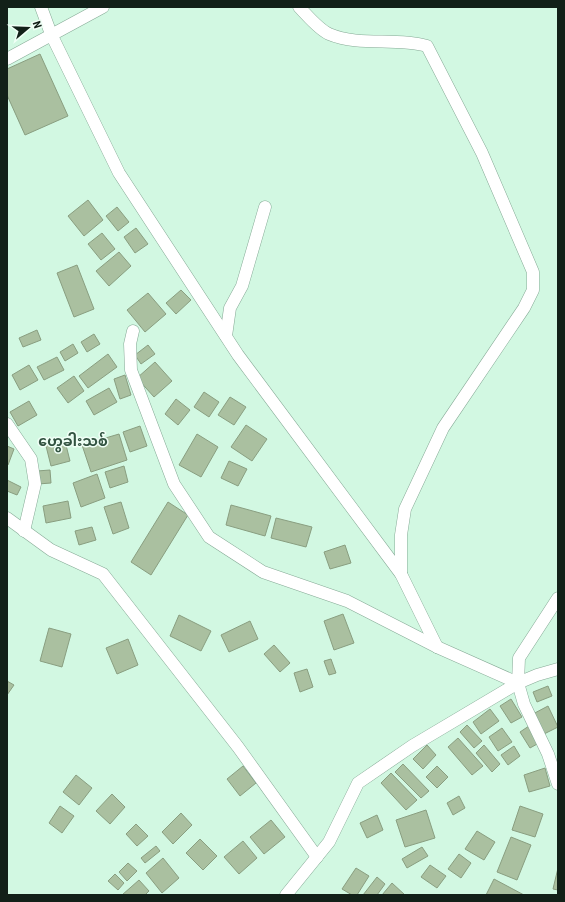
<svg xmlns="http://www.w3.org/2000/svg" width="565" height="902" viewBox="0 0 565 902" font-family="'Roboto Condensed','Noto Sans Myanmar',sans-serif">
<rect width="100%" height="100%" fill="#d2f8e2"/>
<!-- building -->
<g fill="#aac0a0" stroke="#899e80">
<path d="M40 54 68 116 25 135 7 95V69Z"/>
<path d="M88 200 103 220 84 236 68 216Z"/>
<path d="M117 207 129 222 118 231 106 216Z"/>
<path d="M136 228 148 244 135 253 124 237Z"/>
<path d="M102 233 115 249 101 260 88 244Z"/>
<path d="M119 252 131 266 109 286 96 271Z"/>
<path d="M77 265 94 309 74 317 57 273Z"/>
<path d="M181 290 191 300 176 314 166 303Z"/>
<path d="M148 293 166 314 145 332 127 310Z"/>
<path d="M37 330 41 340 23 347 19 338Z"/>
<path d="M94 334 100 344 87 352 81 342Z"/>
<path d="M73 344 78 353 65 361 60 352Z"/>
<path d="M148 345 155 354 141 364 135 355Z"/>
<path d="M108 354 117 367 88 388 79 376Z"/>
<path d="M57 357 64 370 44 380 37 367Z"/>
<path d="M155 362 172 381 154 397 137 378Z"/>
<path d="M29 365 38 380 20 390 12 375Z"/>
<path d="M125 375 131 395 120 399 114 379Z"/>
<path d="M74 376 84 391 68 403 57 388Z"/>
<path d="M109 388 117 402 94 415 86 401Z"/>
<path d="M204 392 219 402 209 417 194 407Z"/>
<path d="M230 397 246 407 234 425 218 415Z"/>
<path d="M176 399 190 410 178 425 165 414Z"/>
<path d="M29 401 37 415 18 426 10 412Z"/>
<path d="M246 425 267 439 252 461 231 447Z"/>
<path d="M140 426 147 446 130 452 123 432Z"/>
<path d="M119 434 127 460 91 472 82 445Z"/>
<path d="M197 434 218 447 201 477 179 465Z"/>
<path d="M65 441 70 461 51 466 46 446Z"/>
<path d="M7 446 14 449 8 465 7 464Z"/>
<path d="M229 461 247 469 238 486 221 478Z"/>
<path d="M124 466 128 482 110 488 105 472Z"/>
<path d="M50 470 51 483 38 484 37 471Z"/>
<path d="M97 474 105 498 81 507 73 483Z"/>
<path d="M7 480 21 487 17 495 7 491Z"/>
<path d="M68 501 71 518 46 523 43 506Z"/>
<path d="M121 502 129 528 113 534 104 507Z"/>
<path d="M168 502 188 515 151 575 131 562Z"/>
<path d="M231 505 271 516 265 536 226 525Z"/>
<path d="M276 518 312 527 306 547 271 538Z"/>
<path d="M92 527 96 540 79 545 75 531Z"/>
<path d="M345 545 351 563 330 569 324 552Z"/>
<path d="M343 614 354 643 334 650 324 621Z"/>
<path d="M179 615 211 631 201 651 170 636Z"/>
<path d="M250 621 258 639 229 652 221 635Z"/>
<path d="M49 628 71 634 62 667 40 661Z"/>
<path d="M128 639 138 665 117 674 106 648Z"/>
<path d="M274 645 290 663 280 672 264 654Z"/>
<path d="M331 659 336 673 329 675 324 661Z"/>
<path d="M307 669 313 687 300 692 294 673Z"/>
<path d="M7 681 14 685 7 695Z"/>
<path d="M548 686 552 696 537 702 533 692Z"/>
<path d="M511 699 522 717 511 723 500 706Z"/>
<path d="M548 706 558 727 542 735 531 715Z"/>
<path d="M490 709 499 721 481 734 473 722Z"/>
<path d="M467 725 482 741 474 748 460 732Z"/>
<path d="M529 726 539 743 530 748 520 732Z"/>
<path d="M502 728 512 742 498 751 489 737Z"/>
<path d="M458 738 483 766 472 775 448 747Z"/>
<path d="M427 745 436 755 423 769 413 759Z"/>
<path d="M484 745 500 764 492 772 476 753Z"/>
<path d="M514 746 520 756 508 765 501 755Z"/>
<path d="M403 764 429 791 421 798 395 772Z"/>
<path d="M243 766 256 783 240 796 227 779Z"/>
<path d="M437 766 448 777 437 788 426 777Z"/>
<path d="M545 768 550 786 529 792 524 775Z"/>
<path d="M391 773 417 800 406 810 381 783Z"/>
<path d="M76 775 92 788 79 805 63 792Z"/>
<path d="M112 794 125 807 110 824 96 811Z"/>
<path d="M459 796 465 808 453 815 447 803Z"/>
<path d="M60 806 74 816 62 833 49 823Z"/>
<path d="M520 806 543 814 535 837 512 830Z"/>
<path d="M426 810 435 838 405 847 396 820Z"/>
<path d="M181 813 192 825 173 844 162 832Z"/>
<path d="M377 815 383 830 367 838 360 823Z"/>
<path d="M271 820 285 837 264 854 250 837Z"/>
<path d="M136 824 148 836 137 846 126 834Z"/>
<path d="M477 831 495 842 484 860 465 849Z"/>
<path d="M511 837 531 845 517 880 497 872Z"/>
<path d="M200 839 217 856 203 870 186 853Z"/>
<path d="M243 841 257 858 239 874 224 857Z"/>
<path d="M156 846 160 851 145 863 141 858Z"/>
<path d="M422 847 428 856 407 868 402 859Z"/>
<path d="M459 854 471 863 461 878 448 869Z"/>
<path d="M163 858 179 878 162 893 146 873Z"/>
<path d="M128 863 137 871 127 881 119 872Z"/>
<path d="M430 865 446 876 437 888 421 877Z"/>
<path d="M356 868 369 876 357 895H352L342 889Z"/>
<path d="M558 868V890L553 889Z"/>
<path d="M115 874 124 883 118 890 108 881Z"/>
<path d="M377 877 385 884 377 895H363Z"/>
<path d="M494 879 524 895H486Z"/>
<path d="M139 880 149 891 145 895H122Z"/>
<path d="M392 883 405 895H382Z"/>
</g>
<g fill="none" stroke-linecap="round" stroke-linejoin="round">
<defs>
<g id="street">
<path d="M41 7 51 34 119 173 238 355 401 574 437 647"/>
<path d="M299 7C307 15 318 29 329 34 360 47 395 37 427 46L482 153 533 272V290L524 308 443 428 405 509 401 535V574"/>
<path d="M7 59 103 7"/>
<path d="M133 331 130 344 131 370 174 484 209 537 263 572 347 601 437 647 518 683"/>
<path d="M226 336 230 308 242 286 265 207"/>
<path d="M7 424 31 459 35 484 24 531"/>
<path d="M7 518 51 550 103 574 238 747 317 857"/>
<path d="M558 598 519 658 518 683 524 704 548 754 558 784"/>
<path d="M286 895 329 842 358 783 412 746 518 683 537 675 558 669"/>
</g>
</defs>
<!-- street casing -->
<use href="#street" stroke="#86aa96" stroke-width="13"/>
<!-- street -->
<use href="#street" stroke="#fff" stroke-width="12"/>
</g>
<g text-anchor="middle" stroke-width="3" stroke-linejoin="round" paint-order="stroke">
<!-- quarter labels -->
<g font-size="14" font-weight="bold" fill="#325341" stroke="#f0fff6">
<text x="73" y="446">ဟွေခါးသစ်</text>
</g>
</g>
<!-- border -->
<rect width="565" height="902" fill="none" stroke="#122018" stroke-width="16"/>
<!-- north arrow -->
<g transform="translate(28 28) rotate(71)" stroke="#f0fff6" stroke-width="3" paint-order="stroke">
<path d="M0-3L7 15L0 10L-7 15Z" fill="#122018"/>
<text y="-6" font-size="11" font-weight="bold" text-anchor="middle" fill="#122018">N</text>
</g>
</svg>
